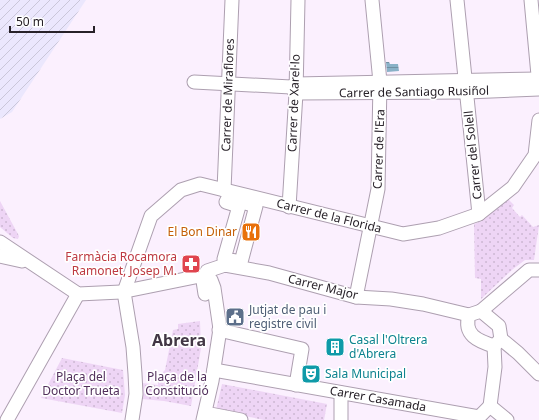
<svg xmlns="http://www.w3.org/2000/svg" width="539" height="420" viewBox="0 0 539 420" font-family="'Noto Sans',sans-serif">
<defs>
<pattern id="industrial-furrows" width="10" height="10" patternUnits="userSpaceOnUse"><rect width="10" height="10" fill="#ebe7fd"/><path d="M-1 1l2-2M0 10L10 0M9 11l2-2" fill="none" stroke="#cac6d9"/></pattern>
<pattern id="green-dots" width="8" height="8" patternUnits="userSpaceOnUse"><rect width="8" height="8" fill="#eed5f5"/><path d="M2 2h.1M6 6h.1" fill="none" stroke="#ccb7d2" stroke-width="1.8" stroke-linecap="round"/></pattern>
<pattern id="water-rules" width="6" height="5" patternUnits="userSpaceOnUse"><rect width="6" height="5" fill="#89b1c7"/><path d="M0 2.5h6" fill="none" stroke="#7090a2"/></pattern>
</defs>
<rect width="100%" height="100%" fill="#fbf0fe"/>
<!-- industrial -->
<path fill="url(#industrial-furrows)" d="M0 0H86L12 112 0 119Z"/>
<!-- green -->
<g fill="url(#green-dots)">
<path d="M508 199 514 205 512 208 520 217 522 215 533 227 539 225 534 260H525L513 269 481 299V279L475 278 474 224 482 221Z"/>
<path d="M0 201 19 236 18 239 13 238 0 227Z"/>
<path d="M200 321 201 348 191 406 164 401 142 399V383L158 385V374L162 373 165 370 173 330 178 329V324Z"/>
<path d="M62 358 123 370 125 395 122 413 41 398Z"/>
<path d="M222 384 327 404 324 420H264L216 410Z"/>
</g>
<!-- water -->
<path fill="url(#water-rules)" d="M386 62H389L390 64H398L399 71 387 72Z"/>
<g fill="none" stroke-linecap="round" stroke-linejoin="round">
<defs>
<g id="street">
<path d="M457 0 479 214"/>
<path d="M531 0 539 86"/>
<path d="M538 79 296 84 291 87 296 93 467 92 539 89"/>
<path d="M194 82 291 87"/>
<path d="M224 190 232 0"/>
<path d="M228 198 256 206 241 262 224 259 239 206 226 202Z"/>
<path d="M289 207 296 93 298 0"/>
<path d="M0 242 78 294 121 292 205 275"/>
<path d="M0 256 22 261"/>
<path d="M205 294 203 281 207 271 225 265 269 273 356 297 391 299 423 304 469 315"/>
<path d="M356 297 378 189 380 82 372 0"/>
<path d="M481 311 499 326 501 339 494 346C478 341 463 335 469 315Z"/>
<path d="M481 311 529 270H539"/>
<path d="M219 330 302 349 296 385"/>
<path d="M501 339 518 353 539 374"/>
<path d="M214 370 479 417 490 406"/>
<path d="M490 406 495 367 494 346"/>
<path d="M490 406 507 420"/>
<path d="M205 413 241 420"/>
<path d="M7 420 78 294"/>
<path d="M132 420 136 394 135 374 133 347 124 292 151 216 181 190 200 184 403 234 439 228 479 214 513 187 535 155 539 120"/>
<path d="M203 420 212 381 220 329 214 288 211 280 205 275"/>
<path d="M341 420V393"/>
</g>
</defs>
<!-- street casing -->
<use href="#street" stroke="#ad9fb0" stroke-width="15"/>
<!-- street -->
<use href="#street" stroke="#fff" stroke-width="13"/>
</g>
<!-- icons -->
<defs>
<symbol id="restaurant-square" viewBox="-11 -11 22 22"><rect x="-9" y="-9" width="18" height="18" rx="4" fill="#e8710a" stroke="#fff"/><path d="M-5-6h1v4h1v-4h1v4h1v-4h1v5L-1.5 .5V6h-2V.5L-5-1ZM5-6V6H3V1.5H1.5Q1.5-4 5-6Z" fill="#fff"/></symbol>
<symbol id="pharmacy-square" viewBox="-11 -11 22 22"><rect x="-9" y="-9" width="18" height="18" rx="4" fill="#e0444e" stroke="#fff"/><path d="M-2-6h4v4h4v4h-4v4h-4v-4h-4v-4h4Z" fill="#fff"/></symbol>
<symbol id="civic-square" viewBox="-11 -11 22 22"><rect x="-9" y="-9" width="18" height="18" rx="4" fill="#5c6f8a" stroke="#fff"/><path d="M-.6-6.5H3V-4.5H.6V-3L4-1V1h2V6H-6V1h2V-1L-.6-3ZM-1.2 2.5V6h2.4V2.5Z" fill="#fff"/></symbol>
<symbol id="building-square" viewBox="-11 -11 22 22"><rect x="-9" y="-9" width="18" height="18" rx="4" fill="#0f9aa8" stroke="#fff"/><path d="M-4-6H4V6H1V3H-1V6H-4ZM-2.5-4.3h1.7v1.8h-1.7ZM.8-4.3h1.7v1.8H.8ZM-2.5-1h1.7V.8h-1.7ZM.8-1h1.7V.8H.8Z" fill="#fff"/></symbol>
<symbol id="theatre-square" viewBox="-11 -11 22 22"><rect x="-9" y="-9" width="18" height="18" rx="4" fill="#0f9aa8" stroke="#fff"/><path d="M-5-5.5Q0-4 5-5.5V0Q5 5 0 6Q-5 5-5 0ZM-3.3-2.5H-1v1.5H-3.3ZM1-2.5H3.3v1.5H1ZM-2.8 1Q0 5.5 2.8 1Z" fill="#fff"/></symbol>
</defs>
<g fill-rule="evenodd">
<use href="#restaurant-square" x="240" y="221" width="22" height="22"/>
<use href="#pharmacy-square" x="180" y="253" width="22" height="22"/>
<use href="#civic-square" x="224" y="306" width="22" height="22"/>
<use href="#building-square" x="324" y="336" width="22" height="22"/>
<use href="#theatre-square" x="300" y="363" width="22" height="22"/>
</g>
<g text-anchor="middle" stroke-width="3.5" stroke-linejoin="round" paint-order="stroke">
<!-- street labels -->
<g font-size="12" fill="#272128" stroke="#fff">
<text transform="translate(414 92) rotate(-1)" y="4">Carrer de Santiago Rusiñol</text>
<text transform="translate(228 95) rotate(-88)" y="4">Carrer de Miraflores</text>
<text transform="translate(294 103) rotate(-88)" y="4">Carrer de Xarel·lo</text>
<text transform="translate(379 149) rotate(-88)" y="4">Carrer de l'Era</text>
<text transform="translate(473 155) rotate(-96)" y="4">Carrer del Solell</text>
<text transform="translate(329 216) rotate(14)" y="4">Carrer de la Florida</text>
<text transform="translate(323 287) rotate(14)" y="4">Carrer Major</text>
<text transform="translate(378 399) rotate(10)" y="4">Carrer Casamada</text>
</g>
<!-- food labels -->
<g font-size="12" fill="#c56008" stroke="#fff" text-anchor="end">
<text x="237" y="236">El Bon Dinar</text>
</g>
<!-- health labels -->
<g font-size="12" fill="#be3a42" stroke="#fff" text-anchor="end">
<text x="177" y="261">Farmàcia Rocamora<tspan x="177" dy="14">Ramonet, Josep M.</tspan></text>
</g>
<!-- service labels -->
<g font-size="12" fill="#4e5e75" stroke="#fff" text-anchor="start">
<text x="249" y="314">Jutjat de pau i<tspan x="249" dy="14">registre civil</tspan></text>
</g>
<!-- culture labels -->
<g font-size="12" fill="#0d838f" stroke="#fff" text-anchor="start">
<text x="349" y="344">Casal l'Oltrera<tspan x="349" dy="14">d'Abrera</tspan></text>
<text x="325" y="378">Sala Municipal</text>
</g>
<!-- park labels -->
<g font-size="12" fill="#512f5b" stroke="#fff">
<text x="81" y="381">Plaça del<tspan x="81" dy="14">Doctor Trueta</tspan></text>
<text x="177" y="381">Plaça de la<tspan x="177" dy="14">Constitució</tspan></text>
</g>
<!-- district labels -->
<g font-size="16" font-weight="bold" fill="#423745" stroke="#fff">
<text x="179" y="346">Abrera</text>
</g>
</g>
<!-- scale -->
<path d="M10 26v6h84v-6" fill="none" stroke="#272128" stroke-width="2"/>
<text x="16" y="26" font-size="12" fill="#272128" stroke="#ffffff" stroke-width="3" paint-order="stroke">50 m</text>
</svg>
